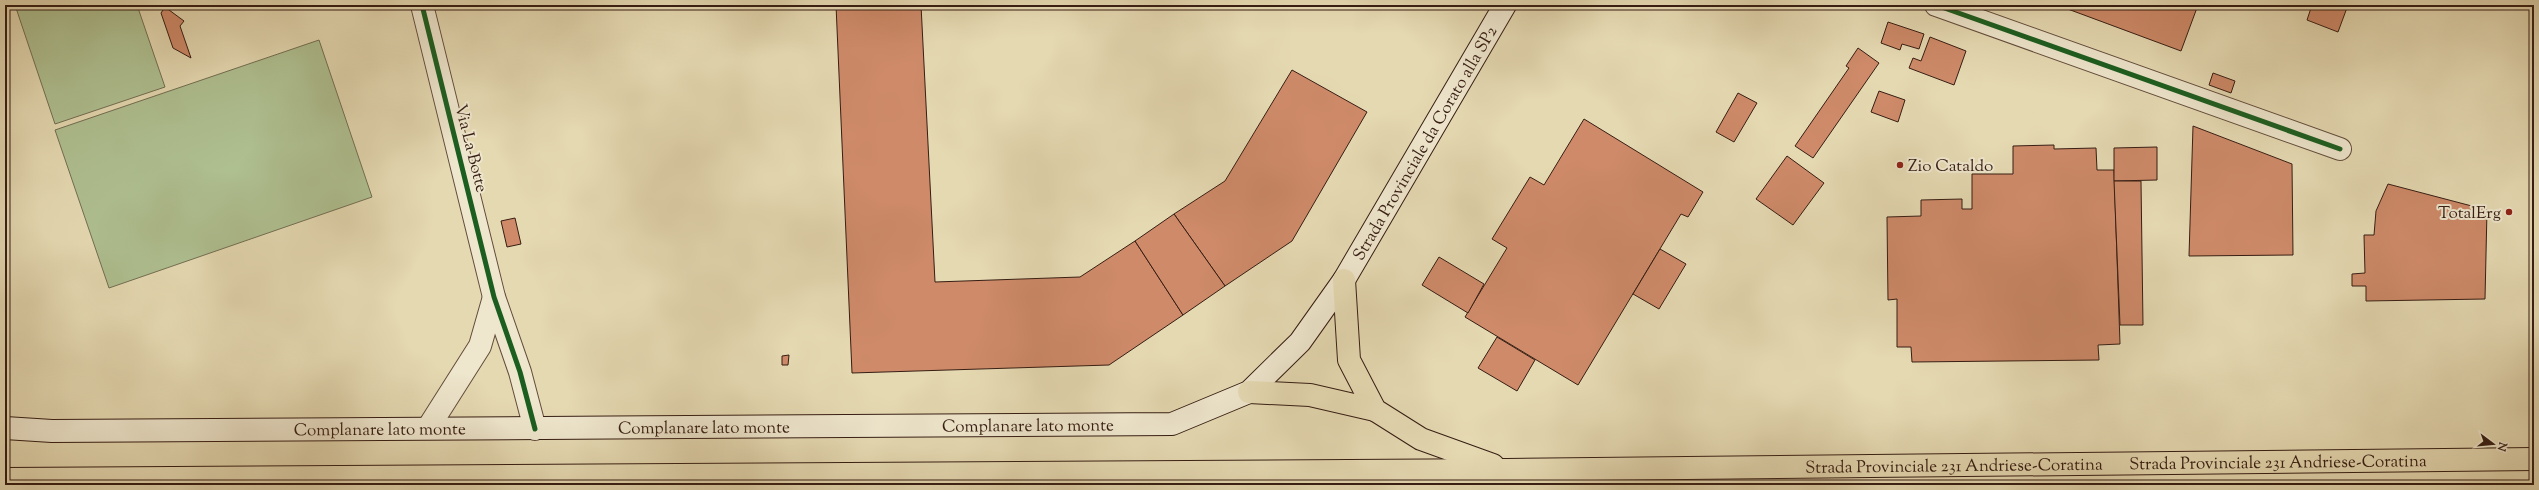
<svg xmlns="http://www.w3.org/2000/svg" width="2539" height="490" viewBox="0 0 2539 490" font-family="'Sorts Mill Goudy',serif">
<rect width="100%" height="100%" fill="#e5d9b2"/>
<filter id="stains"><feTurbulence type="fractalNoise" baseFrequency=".005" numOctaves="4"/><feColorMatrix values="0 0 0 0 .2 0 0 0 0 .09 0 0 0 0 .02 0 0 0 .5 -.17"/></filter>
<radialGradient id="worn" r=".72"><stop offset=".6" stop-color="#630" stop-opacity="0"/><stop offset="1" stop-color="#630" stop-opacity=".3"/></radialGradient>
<!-- green -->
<g fill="#afc091" stroke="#726e52">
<path d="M15 5H137L165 87 55 124Z"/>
<path d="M319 40 372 197 109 288 55 130Z"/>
</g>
<!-- building -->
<g fill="#ce8a69" stroke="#361d13">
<path d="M836 5H921L935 282 1080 277 1135 241 1183 315 1109 365 852 373Z"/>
<path d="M2057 5H2198L2181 51Z"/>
<path d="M2312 5H2348L2338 32 2307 20Z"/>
<path d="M165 7 184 21 180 26 191 58 173 48 161 13Z"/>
<path d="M1888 22 1924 34 1919 49 1902 44 1900 50 1881 43Z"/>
<path d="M1930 37 1966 51 1954 85 1909 68 1913 58 1921 61Z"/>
<path d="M1858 48 1879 63 1813 158 1795 146 1849 68 1846 66Z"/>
<path d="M1292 70 1367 112 1292 241 1225 286 1174 214 1225 181Z"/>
<path d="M2213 73 2235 81 2231 93 2209 85Z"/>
<path d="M1879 91 1905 100 1898 122 1871 112Z"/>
<path d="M1738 93 1757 103 1734 142 1716 132Z"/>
<path d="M1584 119 1703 192 1688 217 1681 214 1578 385 1465 317 1507 248 1492 239 1530 177 1544 185Z"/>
<path d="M2193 126 2292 164 2293 255 2189 256Z"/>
<path d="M2054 145V149L2096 148 2097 170H2114L2120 344 2098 345 2099 360 1912 362 1911 347H1897V299L1888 300 1887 217 1921 216V200L1962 199V209H1972V174H2013V146Z"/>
<path d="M2157 147V180L2114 181V148Z"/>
<path d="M1787 156 1824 183 1793 225 1756 199Z"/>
<path d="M2114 181H2141L2143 325H2120Z"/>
<path d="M2388 184 2487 210 2485 299 2366 301V286H2352V274L2365 273 2364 235H2374L2376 211Z"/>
<path d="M1174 214 1225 286 1183 315 1135 241Z"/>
<path d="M515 218 521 244 507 247 501 221Z"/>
<path d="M1660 249 1686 264 1659 309 1633 294Z"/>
<path d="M1439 257 1484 284 1468 313 1422 285Z"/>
<path d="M1497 337 1535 360 1517 391 1478 368Z"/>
<path d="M789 355 788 365H782V356Z"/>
</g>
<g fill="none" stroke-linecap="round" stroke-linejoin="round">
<defs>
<g id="minor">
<path d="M422 5 494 297 520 372 535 429"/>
<path d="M1936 5 2340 149"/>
<path d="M428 428 480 346 494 297"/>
</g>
<g id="secondary">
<path id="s1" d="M5 428 52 431C425 428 799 427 1172 424L1249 392 1300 342 1344 280 1505 5"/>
</g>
<g id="trunk">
<path d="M1344 280 1349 360 1375 410 1421 439 1493 465"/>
<path d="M1249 392 1310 395 1375 410"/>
<path id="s2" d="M5 479 1507 470 2534 459"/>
</g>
</defs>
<!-- minor casing -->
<use href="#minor" stroke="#624c3b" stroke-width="24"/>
<!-- secondary casing -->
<use href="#secondary" stroke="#361d13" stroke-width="24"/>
<!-- trunk casing -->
<use href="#trunk" stroke="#361d13" stroke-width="24"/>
<!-- minor -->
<use href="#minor" stroke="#eee6cd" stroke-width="22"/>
<!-- secondary -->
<use href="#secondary" stroke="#eee6cd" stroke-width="22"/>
<!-- trunk -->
<use href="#trunk" stroke="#e5d9b2" stroke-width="22"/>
<defs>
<g id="cycleway">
<path d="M422 5 494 297 520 372 535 429"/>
<path d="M1936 5 2340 149"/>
</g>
</defs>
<!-- cycleway casing -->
<use href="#cycleway" stroke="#eee6cd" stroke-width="8"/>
<!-- cycleway -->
<use href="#cycleway" stroke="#1b5e20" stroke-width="5"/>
</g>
<!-- markers -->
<g fill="#8f2418" stroke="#eee6cd" stroke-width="1.5">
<circle cx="1900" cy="165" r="4"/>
<circle cx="2509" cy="212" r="4"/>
</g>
<g text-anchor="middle" stroke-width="4" stroke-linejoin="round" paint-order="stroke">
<!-- street labels -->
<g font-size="17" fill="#361d13" stroke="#eee6cd">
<text dy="6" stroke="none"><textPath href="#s1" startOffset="1557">Strada Provinciale da Corato alla SP2</textPath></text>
<text transform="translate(472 148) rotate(76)" y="6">Via La Botte</text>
<text dy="6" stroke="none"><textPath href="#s1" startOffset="1023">Complanare lato monte</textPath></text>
<text dy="6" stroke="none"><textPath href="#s1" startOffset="699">Complanare lato monte</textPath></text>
<text dy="6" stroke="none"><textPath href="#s1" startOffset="375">Complanare lato monte</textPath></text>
<text dy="6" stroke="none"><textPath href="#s2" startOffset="2273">Strada Provinciale 231 Andriese-Coratina</textPath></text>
<text dy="6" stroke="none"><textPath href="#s2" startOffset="1949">Strada Provinciale 231 Andriese-Coratina</textPath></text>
</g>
<!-- poi labels -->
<g font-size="17" fill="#361d13" stroke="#eee6cd" text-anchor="start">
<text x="1908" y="171">Zio Cataldo</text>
<text x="2501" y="218" text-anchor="end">TotalErg</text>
</g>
</g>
<!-- margin -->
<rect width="2539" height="490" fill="none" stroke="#e5d9b2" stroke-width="20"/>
<rect x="6" y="6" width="2527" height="478" fill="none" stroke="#361d13" stroke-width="2"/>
<rect x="10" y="10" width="2519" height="470" fill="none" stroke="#361d13"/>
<!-- north arrow -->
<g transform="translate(2493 444) rotate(106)" stroke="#eee6cd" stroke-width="3" paint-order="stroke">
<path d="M0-3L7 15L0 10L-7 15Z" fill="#361d13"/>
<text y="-6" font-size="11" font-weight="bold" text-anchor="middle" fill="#361d13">N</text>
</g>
<rect width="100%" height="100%" filter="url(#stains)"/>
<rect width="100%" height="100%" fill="url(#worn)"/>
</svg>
